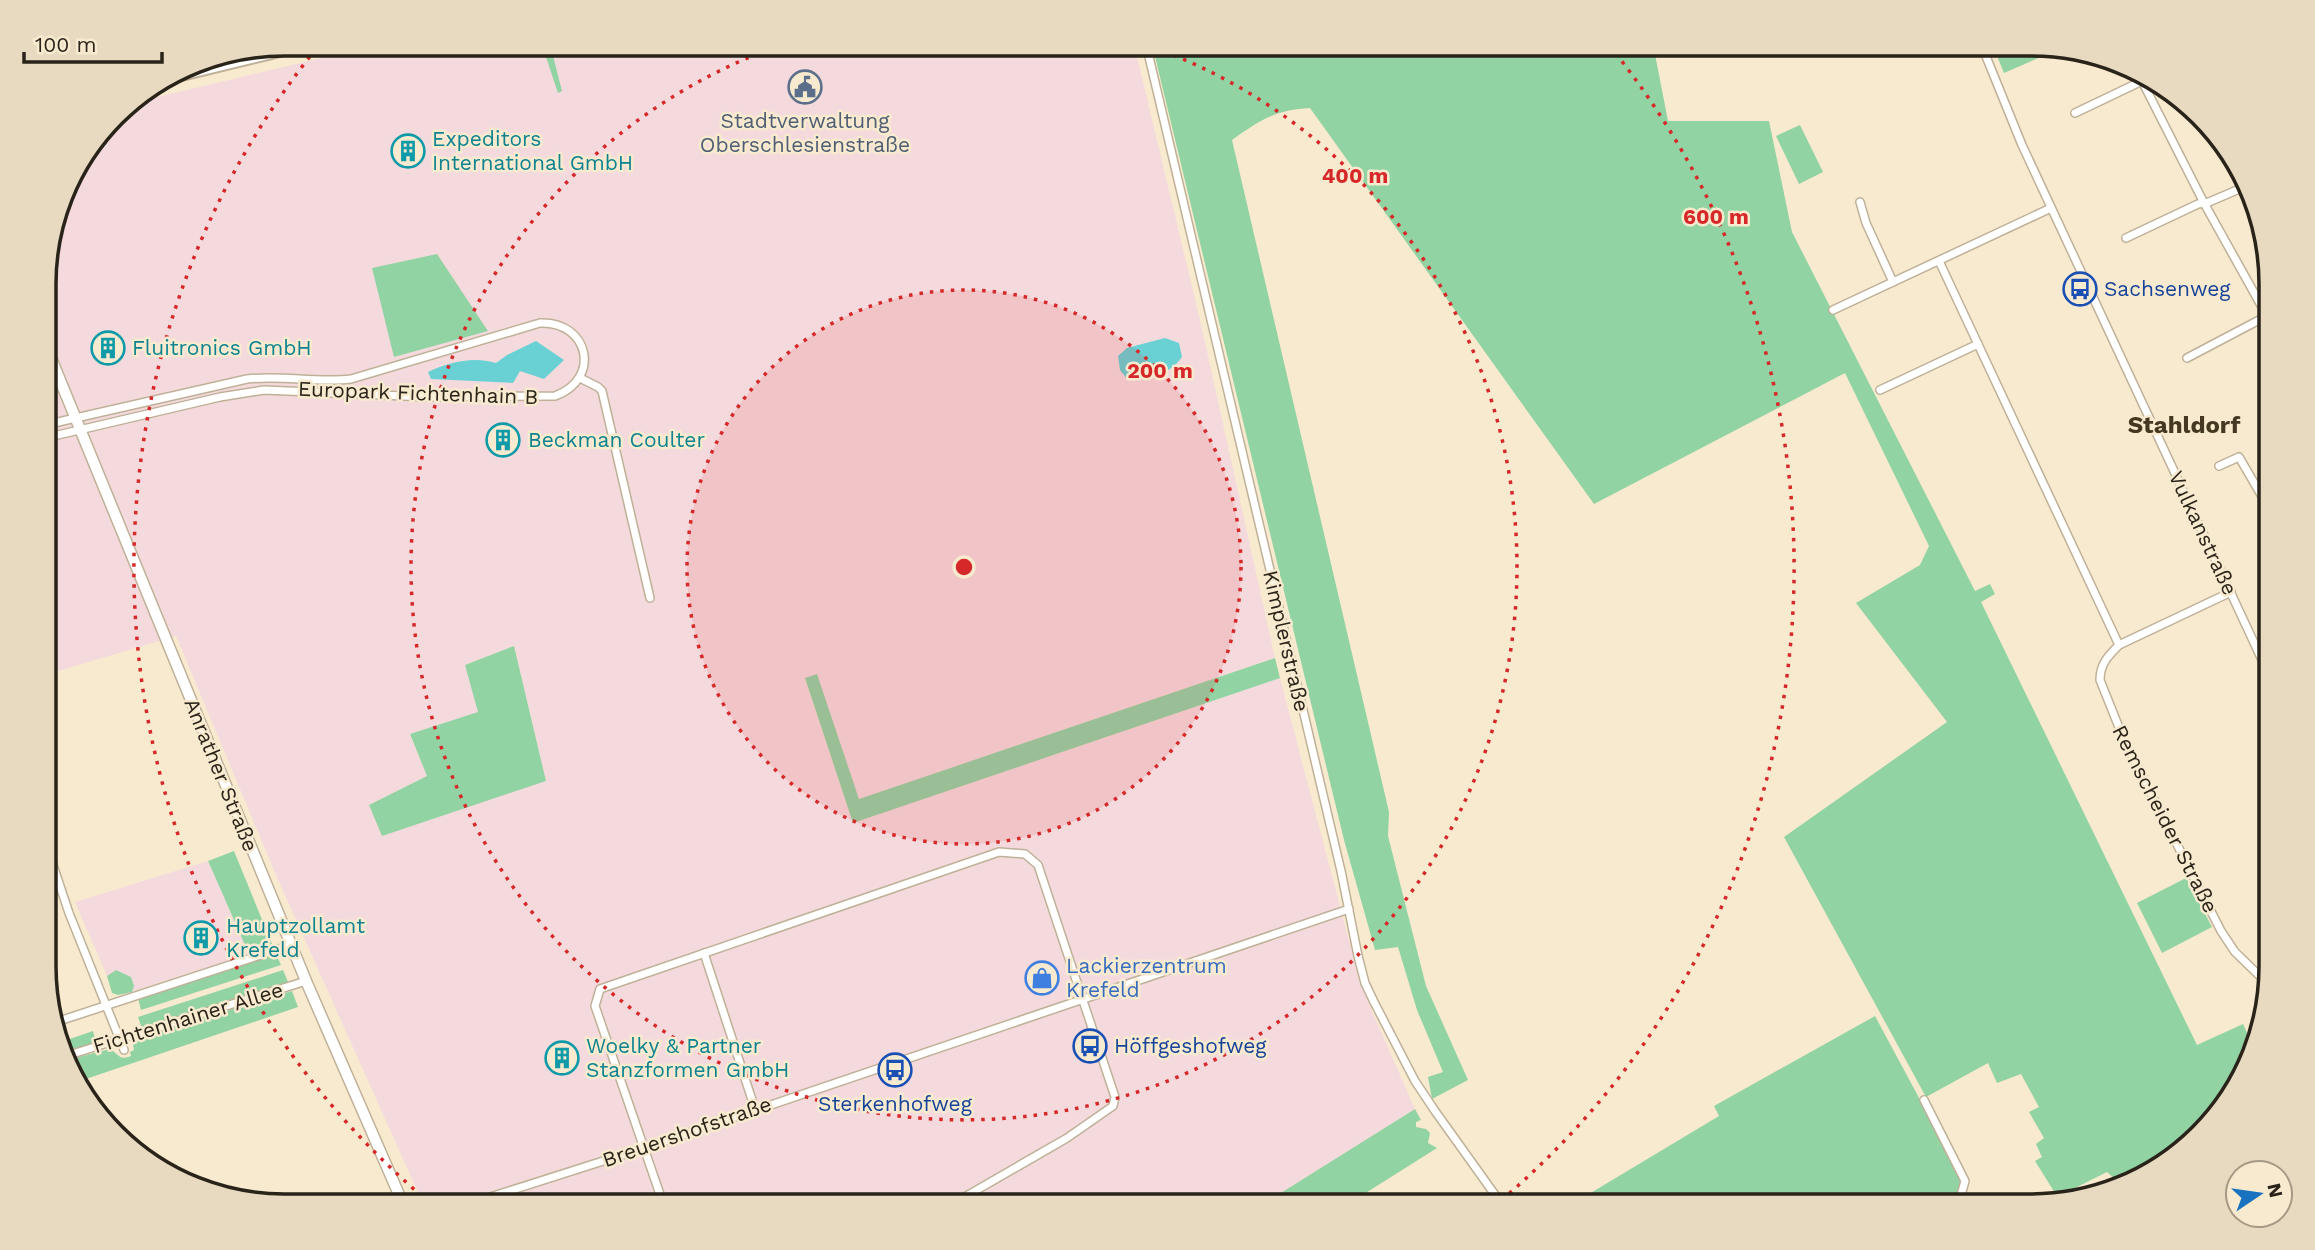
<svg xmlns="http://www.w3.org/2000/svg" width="2315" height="1250" viewBox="0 0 2315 1250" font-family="'Work Sans',sans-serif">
<rect width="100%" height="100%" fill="#f8eacf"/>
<!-- commercial -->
<g fill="#f5dadd" fill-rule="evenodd">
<path d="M380 44H1134L1200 320 1275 658 859 799 817 675 805 679 853 823 1280 678 1347 933 1368 1002 1415 1109 1260 1206H424L275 873 176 636 45 675 44 268 69 177 124 105ZM514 646 546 781 369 805 427 776 410 734 479 712 465 665Z"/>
<path d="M208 861 249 954 131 992 115 994 75 902Z"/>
</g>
<!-- green -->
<g fill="#92d3a4">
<path d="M543 44H550L562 91 558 93 542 45Z"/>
<path d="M1152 44H1653L1668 121H1769L1792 232 1975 591 1990 584 1995 594 1981 602 2197 1045 2243 1024 2253 1046 2246 1073 2164 1166 2118 1182 2107 1172 2067 1192 2070 1198 2060 1201 2035 1161 2042 1157 2036 1144 2044 1138 2029 1112 2039 1107 2021 1074 1997 1083 1988 1063 1926 1097 1784 837 1947 722 1856 603 1920 565 1929 546 1845 373 1594 504 1310 108C1275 110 1260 120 1232 140L1389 812 1388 836 1426 986 1468 1080 1432 1099 1428 1077 1443 1072 1417 1010 1398 947 1375 950 1344 840Z"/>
<path d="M2024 44 2057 50 2004 73 1997 56Z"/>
<path d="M1800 125 1823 172 1799 184 1776 136Z"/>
<path d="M437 254 488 331 394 357 372 268Z"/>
<path d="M514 646 546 781 382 836 369 805 427 776 410 734 478 712 465 665Z"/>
<path d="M1275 658 1280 678 853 823 805 678 817 674 859 799Z"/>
<path d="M234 851 272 944 249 954 208 861Z"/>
<path d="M2186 878 2212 927 2162 953 2137 903Z"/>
<path d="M276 954 281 965 141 1010 138 998Z"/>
<path d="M116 970 131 977 134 986 132 992 118 995 112 993 107 976Z"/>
<path d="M283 970 288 982 142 1029 138 1017Z"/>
<path d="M292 991 298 1007 80 1081 71 1059 110 1049C119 1054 119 1061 131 1056L130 1052 134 1050 133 1045 144 1036Z"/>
<path d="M1875 1016 1946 1148 1962 1182 1955 1206H1569L1719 1116 1714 1106Z"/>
<path d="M93 1031 96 1043 68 1052 64 1041Z"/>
<path d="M1415 1109 1421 1120 1416 1122V1127L1426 1129 1430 1133 1428 1143 1437 1148 1345 1206H1260Z"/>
</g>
<!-- water -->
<g fill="#69d1d3">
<path d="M1165 338 1179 343 1182 357C1169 376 1148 378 1127 379L1120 370 1118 356 1127 348Z"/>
<path d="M536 341 564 360 544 379 520 371 513 383 431 379 428 372C448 362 474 356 496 363L507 355Z"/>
</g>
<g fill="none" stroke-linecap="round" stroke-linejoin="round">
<defs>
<g id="minor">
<path d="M1146 44 1341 871 1358 956 1365 983 1374 1002 1415 1081 1435 1111 1503 1206"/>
<path d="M1981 44 2022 145 2270 677"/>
<path d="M1656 49 1690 44"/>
<path d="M2142 81 2204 203 2262 307 2269 311"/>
<path d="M2075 113 2142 81H2152"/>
<path d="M1860 202 1866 223 1893 282"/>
<path d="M2126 238 2198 204 2209 202 2244 187"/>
<path d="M1939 261 2119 645"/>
<path d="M1833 310 2051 208"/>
<path d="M2187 358 2263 318 2269 311"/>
<path d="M580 378 598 387 602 391 650 598"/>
<path d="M1880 390 1978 344"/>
<path d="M45 425 247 379C282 375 316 383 351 379L540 323C589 321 602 379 555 396L427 397 264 390 220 397 45 438"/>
<path d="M2219 466 2239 457 2270 510"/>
<path d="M2231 592 2119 645C2108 656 2100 664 2100 680L2124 740 2221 931 2235 952 2267 983"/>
<path d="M46 844 69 913 124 1050"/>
<path d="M704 953 755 1109"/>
<path d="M56 1022 291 945"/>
<path d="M69 1055 306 981"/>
<path d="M1924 1100 1965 1181 1958 1206"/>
<path d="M462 1206 644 1148 1349 909"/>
<path d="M664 1206 595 1006 600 989 999 852 1025 854 1038 865 1115 1097 1113 1106 1067 1138 949 1206"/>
</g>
<path id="secondary" d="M44 341 306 981 404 1206"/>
<path id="primary" d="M165 79 309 44"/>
</defs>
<!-- minor casing -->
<use href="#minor" stroke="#bfb198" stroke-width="10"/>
<!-- secondary casing -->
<use href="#secondary" stroke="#bfb198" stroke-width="13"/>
<!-- primary casing -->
<use href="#primary" stroke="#bfb198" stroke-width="14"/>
<!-- minor -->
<use href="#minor" stroke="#fff" stroke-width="7"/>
<!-- secondary -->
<use href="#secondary" stroke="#fff" stroke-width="10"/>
<!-- primary -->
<use href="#primary" stroke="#fff" stroke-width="10"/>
</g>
<!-- distance rings -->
<circle cx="964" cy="567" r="277" fill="#d62828" fill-opacity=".12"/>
<g fill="none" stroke="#d62828" stroke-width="3.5" stroke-dasharray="3.5 7">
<circle cx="964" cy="567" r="277"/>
<path d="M1144 44A553 553 0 1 1 784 44"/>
<path d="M430 1203A830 830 0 0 1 319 45M1609 45A830 830 0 0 1 1498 1203"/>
</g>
<!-- icons -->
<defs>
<symbol id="civic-ring" viewBox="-11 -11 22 22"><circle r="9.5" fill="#f8eacf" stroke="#5c6f8a" stroke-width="1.5"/><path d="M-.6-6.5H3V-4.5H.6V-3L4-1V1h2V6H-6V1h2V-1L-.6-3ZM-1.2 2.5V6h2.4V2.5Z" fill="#5c6f8a"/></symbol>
<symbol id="building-ring" viewBox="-11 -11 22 22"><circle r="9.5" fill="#f8eacf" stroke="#0f9aa8" stroke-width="1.5"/><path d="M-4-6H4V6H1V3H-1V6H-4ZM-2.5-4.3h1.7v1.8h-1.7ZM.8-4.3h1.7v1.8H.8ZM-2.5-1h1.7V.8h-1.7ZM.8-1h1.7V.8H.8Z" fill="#0f9aa8"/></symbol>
<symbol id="bus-ring" viewBox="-11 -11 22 22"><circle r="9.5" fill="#f8eacf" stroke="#1a4fb4" stroke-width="1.5"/><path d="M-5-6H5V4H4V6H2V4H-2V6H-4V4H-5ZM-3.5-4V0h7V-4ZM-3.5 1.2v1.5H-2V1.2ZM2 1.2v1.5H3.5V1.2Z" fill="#1a4fb4"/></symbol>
<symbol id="shop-ring" viewBox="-11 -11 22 22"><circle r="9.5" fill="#f8eacf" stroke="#3f7fe0" stroke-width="1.5"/><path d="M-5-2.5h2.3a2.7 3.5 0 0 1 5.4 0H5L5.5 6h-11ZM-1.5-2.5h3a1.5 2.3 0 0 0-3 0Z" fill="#3f7fe0"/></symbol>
</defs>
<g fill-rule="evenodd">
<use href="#civic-ring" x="786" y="68" width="38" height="38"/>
<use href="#building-ring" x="389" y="132" width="38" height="38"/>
<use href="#bus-ring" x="2061" y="270" width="38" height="38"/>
<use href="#building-ring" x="89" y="329" width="38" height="38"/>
<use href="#building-ring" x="484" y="421" width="38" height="38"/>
<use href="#building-ring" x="182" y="919" width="38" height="38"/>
<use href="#shop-ring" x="1023" y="959" width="38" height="38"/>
<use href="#bus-ring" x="1071" y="1027" width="38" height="38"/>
<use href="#building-ring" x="543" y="1039" width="38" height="38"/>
<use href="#bus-ring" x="876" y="1051" width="38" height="38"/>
</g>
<g text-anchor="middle" stroke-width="5" stroke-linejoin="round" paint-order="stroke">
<!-- service labels -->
<g font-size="21" fill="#4e5e75" stroke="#f8eacf">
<text x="805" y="128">Stadtverwaltung<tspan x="805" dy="24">Oberschlesienstraße</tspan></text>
</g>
<!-- culture labels -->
<g font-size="21" fill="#0d838f" stroke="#f8eacf" text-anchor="start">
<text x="432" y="146">Expeditors<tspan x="432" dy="24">International GmbH</tspan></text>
<text x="132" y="355">Fluitronics GmbH</text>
<text x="528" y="447">Beckman Coulter</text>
<text x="226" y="933">Hauptzollamt<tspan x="226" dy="24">Krefeld</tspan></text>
<text x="586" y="1053">Woelky &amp; Partner<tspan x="586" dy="24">Stanzformen GmbH</tspan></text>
</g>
<!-- transit labels -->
<g font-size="21" fill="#164399" stroke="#f8eacf" text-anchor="start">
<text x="2104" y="296">Sachsenweg</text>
<text x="1114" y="1053">Höffgeshofweg</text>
<text x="895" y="1111" text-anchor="middle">Sterkenhofweg</text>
</g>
<!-- street labels -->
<g font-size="21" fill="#292319" stroke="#f8eacf">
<text transform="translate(418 393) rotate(2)" y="7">Europark Fichtenhain B</text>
<text transform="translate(2203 533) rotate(65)" y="7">Vulkanstraße</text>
<text transform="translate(1286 641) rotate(77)" y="7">Kimplerstraße</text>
<text transform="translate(221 775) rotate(68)" y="7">Anrather Straße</text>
<text transform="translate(2165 819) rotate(63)" y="7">Remscheider Straße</text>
<text transform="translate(188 1018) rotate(-17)" y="7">Fichtenhainer Allee</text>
<text transform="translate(687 1132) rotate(-19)" y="7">Breuershofstraße</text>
</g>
<!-- shop labels -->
<g font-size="21" fill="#366cbe" stroke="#f8eacf" text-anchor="start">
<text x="1066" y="973">Lackierzentrum<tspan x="1066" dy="24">Krefeld</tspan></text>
</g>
<!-- quarter labels -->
<g font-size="24" font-weight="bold" fill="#443822" stroke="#f8eacf">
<text x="2184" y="433">Stahldorf</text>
</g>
</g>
<!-- crop -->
<path d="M0 0H2315V1250H0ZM284 56H2031A228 228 0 0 1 2259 284V966A228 228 0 0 1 2031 1194H284A228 228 0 0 1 56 966V284A228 228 0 0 1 284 56Z" fill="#e7dac0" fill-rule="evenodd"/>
<path fill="none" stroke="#292319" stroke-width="3.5" d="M284 56H2031A228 228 0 0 1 2259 284V966A228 228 0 0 1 2031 1194H284A228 228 0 0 1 56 966V284A228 228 0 0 1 284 56Z"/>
<circle cx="964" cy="567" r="10" fill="#d62828" stroke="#f8eacf" stroke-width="3.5"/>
<g font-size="21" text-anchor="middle" font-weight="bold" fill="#d62828" stroke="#f8eacf" stroke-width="5" stroke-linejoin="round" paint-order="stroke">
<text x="1355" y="183">400 m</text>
<text x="1716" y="224">600 m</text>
<text x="1160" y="378">200 m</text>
</g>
<!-- north arrow -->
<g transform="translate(2259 1194) rotate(77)"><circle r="33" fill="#f8eacf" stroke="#a59a86" stroke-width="2"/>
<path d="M0-5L12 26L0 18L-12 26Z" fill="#1972c0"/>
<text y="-10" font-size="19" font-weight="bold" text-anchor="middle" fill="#292319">N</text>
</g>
<!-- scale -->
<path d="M24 52v10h138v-10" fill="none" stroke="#292319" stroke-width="3.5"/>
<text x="35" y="52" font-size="21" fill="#292319" stroke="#f8eacf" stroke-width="5" paint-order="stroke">100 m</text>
</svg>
